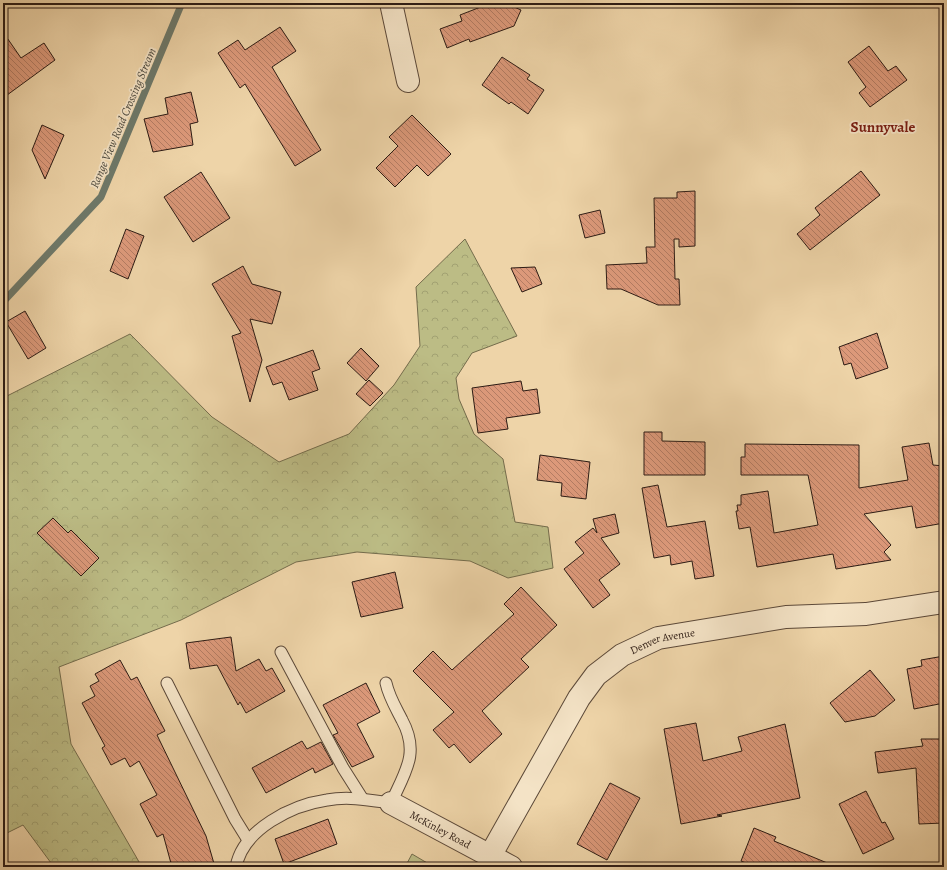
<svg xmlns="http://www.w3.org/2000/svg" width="947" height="870" viewBox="0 0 947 870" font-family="Alegreya,serif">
<defs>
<pattern id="forest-crowns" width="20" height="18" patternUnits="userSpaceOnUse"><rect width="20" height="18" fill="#bcbc85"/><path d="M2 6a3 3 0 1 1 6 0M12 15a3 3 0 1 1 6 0" fill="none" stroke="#a2a172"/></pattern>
<pattern id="building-back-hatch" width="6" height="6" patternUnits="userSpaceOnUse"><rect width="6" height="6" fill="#dc997a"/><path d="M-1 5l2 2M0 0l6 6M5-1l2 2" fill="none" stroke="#b37c63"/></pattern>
</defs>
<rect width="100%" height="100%" fill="#eed4a8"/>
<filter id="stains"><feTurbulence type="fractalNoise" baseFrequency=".005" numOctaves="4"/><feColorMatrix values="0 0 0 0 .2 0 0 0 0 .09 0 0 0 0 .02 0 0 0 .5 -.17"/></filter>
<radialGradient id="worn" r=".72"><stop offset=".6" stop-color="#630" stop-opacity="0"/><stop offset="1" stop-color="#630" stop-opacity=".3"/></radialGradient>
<!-- forest -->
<path fill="url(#forest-crowns)" stroke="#746c4c" d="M465 239 517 336 472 353 456 378 459 399 474 434 503 459 515 522 548 527 553 568 508 578 470 561 357 552 296 562 181 620 59 667 71 744 142 867H54L23 825 3 835V398L130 334 212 417 279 462 349 434 394 385 420 346 416 287Z"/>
<!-- green -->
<path fill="#bcbc85" stroke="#746c4c" d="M412 854 434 867H405Z"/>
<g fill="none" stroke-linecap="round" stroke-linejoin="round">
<!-- stream -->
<path stroke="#6e796a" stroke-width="7" d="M3 302 101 197 182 3"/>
</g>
<!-- building -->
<g fill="url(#building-back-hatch)" stroke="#2c1b14">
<path d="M491 3H505L521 10 514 26 470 42 469 39 447 48 440 29 462 21 460 15Z"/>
<path d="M280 27 296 51 272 67 321 150 295 166 245 84 240 88 218 53 238 40 245 50Z"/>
<path d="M3 32 21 58 44 43 55 60 3 98Z"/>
<path d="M869 46 888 71 896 66 907 80 870 107 859 93 866 87 848 62Z"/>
<path d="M502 57 530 75 527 79 544 90 528 114 511 102 509 104 482 85Z"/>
<path d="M191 92 198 122 190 124 193 145 153 152 144 119 168 114 165 98Z"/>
<path d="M412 115 451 154 428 176 417 165 395 187 376 168 398 146 389 137Z"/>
<path d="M42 125 64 135 45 179 32 150Z"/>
<path d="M861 171 880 195 810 250 797 234 820 215 815 208Z"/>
<path d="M201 172 230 218 193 242 164 197Z"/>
<path d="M695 191V246L679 247V239H674L675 279H679L680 305H658L621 289H607L606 265 647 263 646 247H655L654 198H677V192Z"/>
<path d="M600 210 605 233 585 238 579 215Z"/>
<path d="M126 229 144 236 128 279 110 271Z"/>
<path d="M243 266 252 284 281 292 272 324 250 319 262 360 250 402 232 336 241 333 212 284Z"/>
<path d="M535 267 542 284 522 292 511 268Z"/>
<path d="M25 311 46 348 28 359 6 322Z"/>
<path d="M877 333 888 368 856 379 851 363 844 365 839 347Z"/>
<path d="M361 348 379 366 366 381 347 363Z"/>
<path d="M313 350 320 369 312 372 318 390 289 400 282 382 273 385 266 367Z"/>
<path d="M369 380 383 393 370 406 356 394Z"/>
<path d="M521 381 523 391 537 389 540 413 506 418 508 429 478 433 472 388Z"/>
<path d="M644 432H662V441L705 442V475H644Z"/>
<path d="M929 443 933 465 944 466V523L916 528 912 506 864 514 891 545 884 552 891 560 836 569 833 554 757 567 750 527 739 529 736 511H738L737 505H741V495L768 491 774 533 818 525 808 475H741V457H745V444L859 445V488L908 480 902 447Z"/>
<path d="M540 455 590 462 586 499 561 496 562 483 537 480Z"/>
<path d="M658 485 667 527 705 521 714 576 695 579 692 561 671 565 670 555 654 558 642 488Z"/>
<path d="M615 514 619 533 601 538 620 564 599 580 610 595 593 608 564 569 584 553 575 542 593 528 597 533 593 519Z"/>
<path d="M53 518 68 533 71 530 99 558 81 576 37 533Z"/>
<path d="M395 572 403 608 361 617 352 582Z"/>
<path d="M521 587 557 625 521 659 529 667 482 711 502 734 470 763 454 744 449 748 433 730 454 712 413 671 433 651 452 670 514 614 504 604Z"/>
<path d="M231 637 236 671 259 659 266 671 272 668 285 691 246 713 240 702 238 705 217 665 190 669 186 643Z"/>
<path d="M944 656V703L914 709 907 669 922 666 921 660Z"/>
<path d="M120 660 131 680 137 677 165 731 157 735 206 836 215 867H172L163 834 157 837 140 804 157 795 139 761 130 767 125 758 111 765 102 748 105 746 82 703 95 696 90 686 99 681 95 674Z"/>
<path d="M870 670 895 700 875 716 845 722 830 703Z"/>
<path d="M366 683 380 712 357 724 374 757 352 767 333 735 338 733 323 705Z"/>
<path d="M696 723 703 761 742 751 738 737 785 724 800 798 717 815 722 816 681 824 664 729Z"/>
<path d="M921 739H944V823L919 824 916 768 878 773 875 752 923 746Z"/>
<path d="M302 741 307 749 321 742 333 764 315 773 313 768 266 793 252 768Z"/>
<path d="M610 783 640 798 607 860 577 844Z"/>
<path d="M866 791 882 823 885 822 894 839 863 854 839 804Z"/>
<path d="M328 819 337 844 284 864 275 839Z"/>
<path d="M754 828 776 837 774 841 837 867H756L741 861Z"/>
</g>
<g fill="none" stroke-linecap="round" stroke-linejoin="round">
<defs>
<g id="service">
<path d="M281 652 343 768 362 798"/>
<path d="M167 683 235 819 248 840"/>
<path d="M236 867C243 829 292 805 327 800 348 796 370 800 391 803 405 772 420 753 402 720 396 708 389 697 386 683"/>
</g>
<g id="minor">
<path d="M391 3 408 81"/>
<path id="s1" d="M391 803 511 867"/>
<path id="s2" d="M490 856 579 698 596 675 622 655 658 638 786 617 866 614 944 602"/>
</g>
</defs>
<!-- service casing -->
<use href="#service" stroke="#5c4939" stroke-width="13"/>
<!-- minor casing -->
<use href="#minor" stroke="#5c4939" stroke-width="24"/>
<!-- service -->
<use href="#service" stroke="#f4e3c6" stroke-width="11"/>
<!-- minor -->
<use href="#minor" stroke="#f4e3c6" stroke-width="22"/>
</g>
<g text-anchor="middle" stroke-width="3.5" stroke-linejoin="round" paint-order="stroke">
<!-- street labels -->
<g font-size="11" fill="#2c1b14" stroke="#f4e3c6">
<text dy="4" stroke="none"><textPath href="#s2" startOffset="286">Denver Avenue</textPath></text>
<text dy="4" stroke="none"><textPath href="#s1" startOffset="56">McKinley Road</textPath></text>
</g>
<!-- water labels -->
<g font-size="12" font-style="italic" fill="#4d4a3f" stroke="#f4e3c6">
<text transform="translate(123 118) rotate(-67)" y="4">Range View Road Crossing Stream</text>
</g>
<!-- district labels -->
<g font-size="15" font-weight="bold" fill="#7a1f14" stroke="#f4e3c6">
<text x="883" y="132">Sunnyvale</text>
</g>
</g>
<!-- margin -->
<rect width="947" height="870" fill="none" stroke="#eed4a8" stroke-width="16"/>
<rect x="4" y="4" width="939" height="862" fill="none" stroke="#2c1b14" stroke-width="2"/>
<rect x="8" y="8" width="931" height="854" fill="none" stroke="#2c1b14"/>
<rect width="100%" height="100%" filter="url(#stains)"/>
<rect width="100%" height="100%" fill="url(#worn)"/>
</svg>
